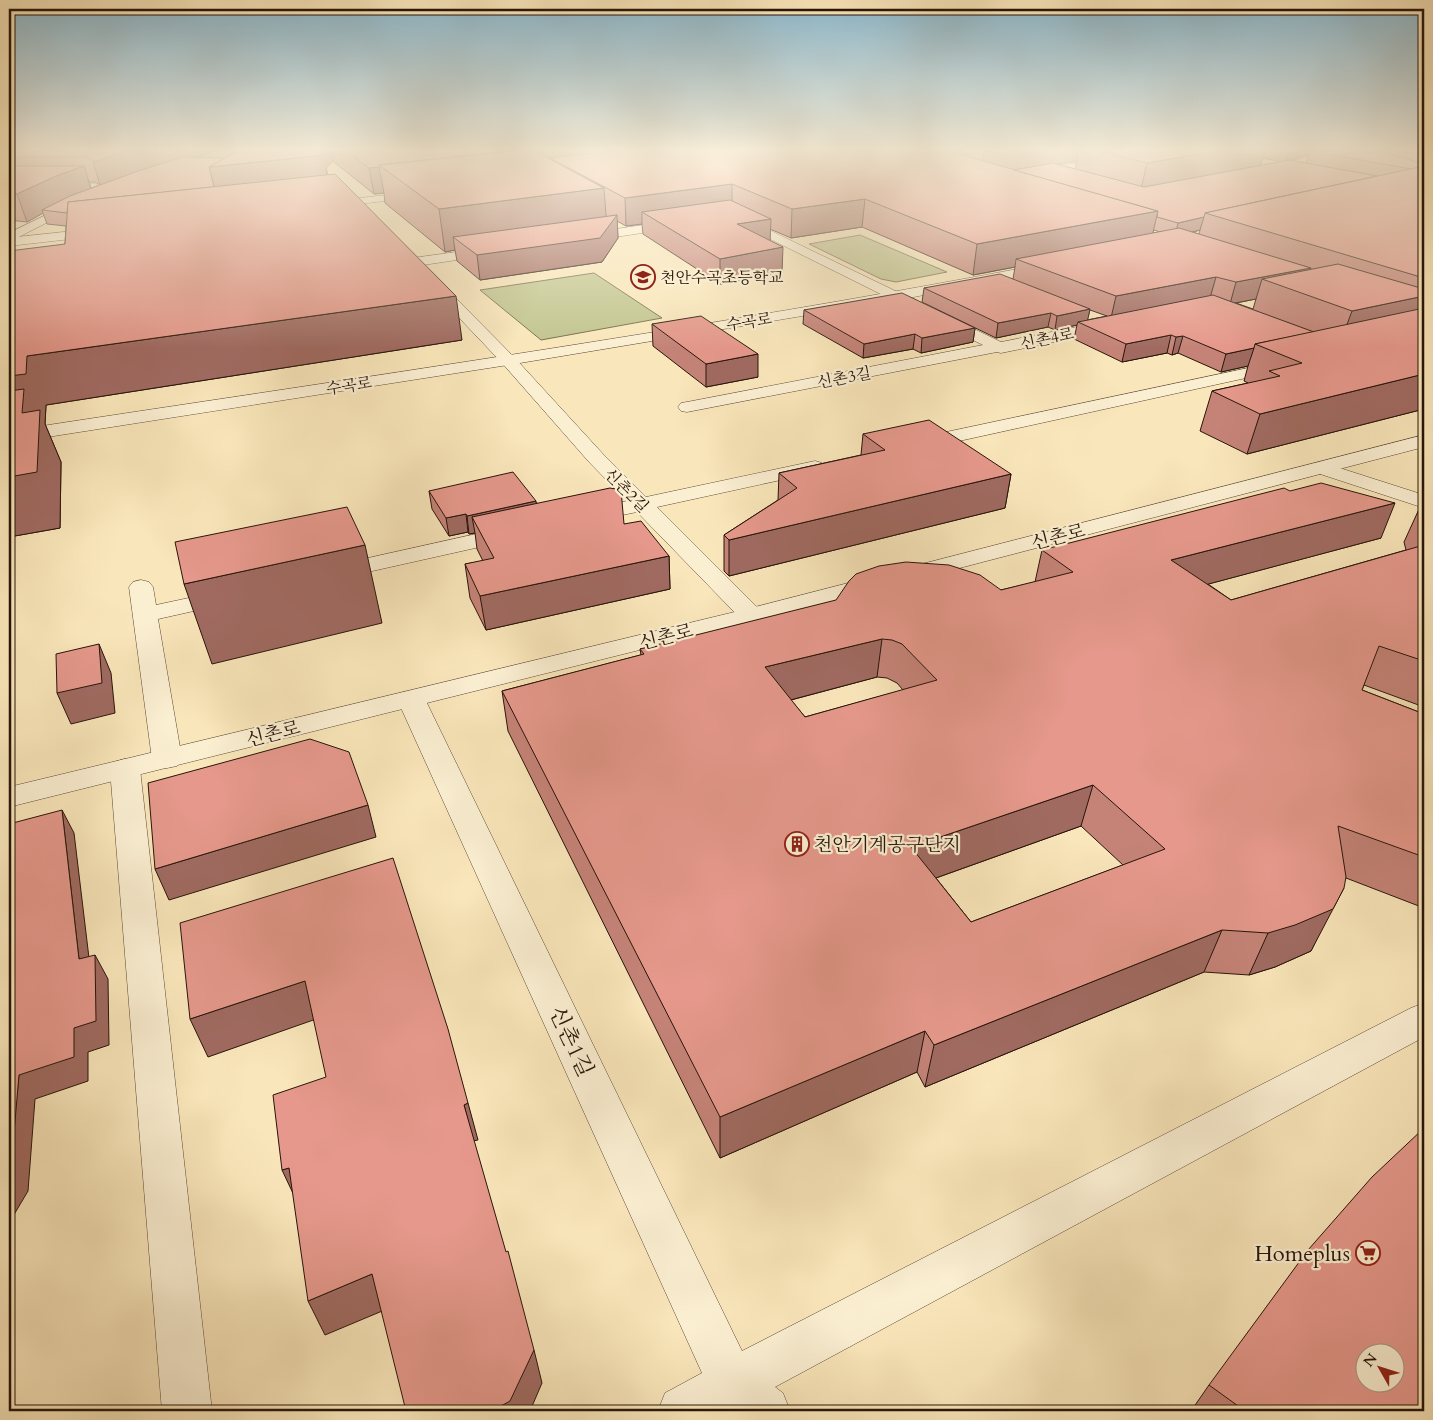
<svg xmlns="http://www.w3.org/2000/svg" width="1433" height="1420" viewBox="0 0 1433 1420" font-family="Cardo,'Noto Serif KR',serif">
<rect width="100%" height="100%" fill="#f9e6ba"/>
<filter id="stains"><feTurbulence type="fractalNoise" baseFrequency=".004" numOctaves="4"/><feColorMatrix values="0 0 0 0 .2 0 0 0 0 .09 0 0 0 0 .02 0 0 0 .5 -.17"/></filter>
<radialGradient id="worn" r=".72"><stop offset=".6" stop-color="#630" stop-opacity="0"/><stop offset="1" stop-color="#630" stop-opacity=".3"/></radialGradient>
<!-- green -->
<g fill="#c0c48d" stroke="#746c4b">
<path d="M860 235 947 272 896 282 881 279 809 244Z"/>
<path d="M594 273 662 318 541 340 480 290Z"/>
</g>
<g fill="none" stroke-linecap="round" stroke-linejoin="round">
<defs>
<g id="minor">
<path d="M1157 149H1179L1174 152 1032 177 1027 174 1032 171Z"/>
<path d="M1334 149H1349L1289 169 1263 174 1258 171 1259 169 1283 164Z"/>
<path d="M9 184H95L100 187 95 190H9Z"/>
<path d="M738 215 1001 342 1112 320 1117 322 1120 325 1117 328 1112 330 1001 353 997 352 687 412 681 411 678 407 681 403 687 402 983 345 734 221 732 219 734 217Z"/>
<path d="M678 220 684 224 682 227 582 242 576 238 582 234Z"/>
<path d="M493 247 497 248 499 251 497 254 423 265 514 357 603 454 646 497 815 461 822 463 825 467 822 471 657 507 760 610 763 615 760 620 751 622 742 620 637 512 588 522 580 521 577 516 580 511 627 501 589 462 502 363 406 262 413 258Z"/>
<path d="M1281 361 1287 363 1289 366 1287 369 918 450 911 448 909 444 911 440 918 438Z"/>
<path d="M1321 462 1424 495V508L1314 472 1311 468 1314 464Z"/>
<path d="M512 526 520 528 523 533 520 538 332 580 324 578 320 573 324 568 332 566Z"/>
<path d="M141 580 149 582 153 587 156 605 226 590 234 592 238 597 234 602 158 619 182 759 177 766 167 768 157 766 152 759 129 587 133 582Z"/>
<path d="M411 691 421 693 425 699 742 1351 1411 1008 1424 1003V1037L775 1387 783 1393 790 1411H658L665 1393 702 1373 397 699 401 693Z"/>
<path d="M125 759 135 762 140 769 212 1411H162L110 769 115 762Z"/>
</g>
<g id="tertiary">
<path d="M422 191 426 192 427 194 426 196 326 208 320 205 326 202Z"/>
<path d="M102 228 106 229 108 232 106 235 9 246V238Z"/>
<path d="M1049 263 1054 264 1056 267 1054 270 898 300 508 365 9 443V431C356 378 704 329 1049 263Z"/>
<path d="M1424 435V447L760 620 9 807V787L747 609Z"/>
</g>
<path id="secondary" d="M79 199 83 200 85 202 83 204 9 242V233Z"/>
</defs>
<!-- minor casing -->
<use href="#minor" stroke="#5c4835" stroke-width="1"/>
<!-- tertiary casing -->
<use href="#tertiary" stroke="#5c4835" stroke-width="1"/>
<!-- secondary casing -->
<use href="#secondary" stroke="#271409" stroke-width="1"/>
<!-- minor -->
<use href="#minor" fill="#fbefd2" fill-rule="evenodd"/>
<!-- tertiary -->
<use href="#tertiary" fill="#fbefd2" fill-rule="evenodd"/>
<!-- secondary -->
<use href="#secondary" fill="#fbefd2" fill-rule="evenodd"/>
</g>
<!-- wall -->
<g fill="#c58378" stroke="#271409" fill-rule="evenodd">
<path d="M14 149H1424V409L1247 454 1200 431 1212 391 1248 383 1244 381 1248 366 1221 372 1178 353 1172 355 1167 353 1122 362 1074 339 1077 325 1055 330 1048 327 996 338 922 302 924 288 1013 279 1015 267 973 275 862 227 791 238 770 229V240L782 272 720 284 643 234 642 224 626 226 617 221 618 238 602 262 480 280 457 261 455 250 445 252 385 203 384 193 374 194 333 161 326 168 328 175 462 340 46 405 45 424 61 462 60 528 9 537 65 244 66 226 47 224 43 213 27 222 9 220V151ZM210 153 211 157H196ZM1309 154 1306 164 1290 161ZM1262 158 1283 162 1260 166ZM1077 161 1075 169 1056 164ZM89 182H95L100 185 91 188ZM1154 230 1160 232 1153 233ZM1200 230 1199 234 1192 232H1194ZM1256 299 1253 309 1236 303ZM1090 310 1107 316 1087 320Z"/>
<path d="M804 310 975 328 973 342 921 353 913 349 863 358 803 324Z"/>
<path d="M652 324 758 377 706 387 653 346Z"/>
<path d="M863 434 1011 474 1005 508 729 576 724 571V535L778 500 779 473 861 455Z"/>
<path d="M429 491 536 503 624 524 669 556 670 589 486 630 470 598 465 564 483 561 477 549 475 533 469 534 468 532 449 536 432 509Z"/>
<path d="M1420 507 1424 509V707L1364 685 1362 690 1424 714V908L1346 878 1311 951 1275 967 1249 975 1204 972 925 1087 917 1072 720 1158 508 731 502 691 641 655 640 649 1001 590 1035 582 1042 550 1381 538 1208 584 1231 600 1406 550 1404 542ZM877 677 887 678 897 683 903 690 805 717 791 700ZM1081 826 1123 865 971 922 936 878Z"/>
<path d="M1209 1385 1424 1411H1191Z"/>
</g>
<!-- shaded-wall -->
<g fill="#a06a61" stroke="#271409">
<path d="M132 149H209L210 153 132 176 101 188 93 162Z"/>
<path d="M318 149H330L333 161 326 168 332 199 220 212 209 167 320 156Z"/>
<path d="M544 149H762L550 158 551 173 381 166Z"/>
<path d="M1003 149H1079L1077 161 980 177 984 152Z"/>
<path d="M1229 149H1265L1260 167 1141 189 1147 163Z"/>
<path d="M1289 149H1325L1310 151 1309 154 1285 162Z"/>
<path d="M84 166 92 192 42 210 43 213 27 222 17 194 56 176Z"/>
<path d="M379 167 384 193 374 194 369 168Z"/>
<path d="M732 184V211L642 212V224L626 226 625 198Z"/>
<path d="M604 188 607 229 453 237 455 250 445 252 439 209Z"/>
<path d="M865 199 862 227 791 238 792 209Z"/>
<path d="M1158 211 1151 241 1016 259 1015 267 973 275 977 244Z"/>
<path d="M617 215 618 238 602 262 480 280 477 255Z"/>
<path d="M1204 217 1200 230 1175 236 1178 223Z"/>
<path d="M771 219 770 242 737 224Z"/>
<path d="M783 247 782 272 720 284V259Z"/>
<path d="M1311 268 1304 289 1262 279 1256 299 1230 304 1236 282Z"/>
<path d="M1216 277 1210 298 1111 318 1116 296Z"/>
<path d="M456 296 462 340 46 405 45 424 61 462 60 528 9 537V376L27 356Z"/>
<path d="M1424 296V327L1339 346 1352 311Z"/>
<path d="M1090 309 1087 323 1078 322 1077 325 1055 330 1057 316Z"/>
<path d="M1051 313 1048 327 996 338 998 323Z"/>
<path d="M975 328 973 342 921 353 922 338Z"/>
<path d="M915 334 913 349 863 358 864 344Z"/>
<path d="M1171 335 1167 353 1122 362 1126 344Z"/>
<path d="M1183 336 1178 353 1172 355 1176 337Z"/>
<path d="M1254 348 1248 366 1221 372 1226 354Z"/>
<path d="M758 354V377L706 387V364Z"/>
<path d="M1424 374V409L1247 454 1260 414Z"/>
<path d="M1011 474 1005 508 729 576V540Z"/>
<path d="M536 501 538 519 472 517 475 533 469 534 467 516Z"/>
<path d="M1395 503 1381 538 1160 597 1171 560Z"/>
<path d="M466 514 468 532 449 536 446 518Z"/>
<path d="M365 545 382 623 212 664 184 584Z"/>
<path d="M669 556 670 589 486 630 480 596Z"/>
<path d="M882 639 877 677 764 707 765 667Z"/>
<path d="M99 644 111 673 115 713 71 724 57 693Z"/>
<path d="M1093 785 1081 826 905 889 911 847Z"/>
<path d="M368 805 376 837 169 900 155 869Z"/>
<path d="M62 810 74 833 92 983 79 959Z"/>
<path d="M1344 888 1311 951 1275 967 1249 975 1268 933Z"/>
<path d="M1222 930 1204 972 925 1087 934 1045Z"/>
<path d="M11 941 9 971V942Z"/>
<path d="M95 955 108 979 109 1045 88 1052V1081L35 1099 28 1191 9 1223V1172L19 1075 74 1028Z"/>
<path d="M305 981 319 1018 208 1057 190 1019Z"/>
<path d="M925 1031 917 1072 720 1158V1117Z"/>
<path d="M468 1103 478 1140 473 1141 464 1105Z"/>
<path d="M289 1168 299 1206 282 1170Z"/>
<path d="M372 1274 387 1309 325 1335 308 1301Z"/>
<path d="M534 1350 542 1383 530 1411H492Z"/>
</g>
<!-- building -->
<g fill="#e5988b" stroke="#271409" fill-rule="evenodd">
<path d="M14 149H132L93 162V160L87 157H9V151Z"/>
<path d="M250 149H317L324 155 209 167 231 154Z"/>
<path d="M344 149H544L533 150 531 149 379 165V167L369 168Z"/>
<path d="M531 149 604 188 439 209 379 165Z"/>
<path d="M633 149H942L1158 211 977 244 865 199 792 209 732 184 625 198 550 158Z"/>
<path d="M973 149H1003L984 152Z"/>
<path d="M1089 149H1229L1147 163Z"/>
<path d="M1315 149H1374L1424 164V166L1411 169 1310 151Z"/>
<path d="M183 157 225 158 209 167 214 187 68 202 67 213 42 210 70 196 138 171Z"/>
<path d="M1289 160 1377 176 1205 213 1204 217 1178 223 1157 217 1158 211 1014 170 1053 163 1144 187Z"/>
<path d="M9 166H84L56 176 17 194 9 193Z"/>
<path d="M1424 167V278L1205 213 1415 168H1420Z"/>
<path d="M335 174 456 296 27 356 26 374 9 376V251L65 244 68 202Z"/>
<path d="M730 200 771 219 737 224 783 247 720 259 642 212Z"/>
<path d="M617 215 600 238 477 255 453 237Z"/>
<path d="M1179 228 1311 268 1236 282 1216 277 1116 296 1016 259Z"/>
<path d="M1338 264 1424 289V296L1352 311 1262 279Z"/>
<path d="M1000 274 1090 309 1057 316 1051 313 998 323 924 288Z"/>
<path d="M902 293 975 328 922 338 915 334 864 344 804 310Z"/>
<path d="M1213 295 1314 332 1255 344 1254 348 1226 354 1183 336 1176 337 1171 335 1126 344 1078 322Z"/>
<path d="M1424 308V374L1260 414 1212 391 1280 376 1269 371 1302 363 1255 344Z"/>
<path d="M701 316 758 354 706 364 652 324Z"/>
<path d="M24 389 22 413 40 410 37 472 9 477V391Z"/>
<path d="M929 420 1011 474 729 540 724 535 797 488 779 473 885 450 863 434Z"/>
<path d="M513 472 536 501 467 516 466 514 446 518 429 491Z"/>
<path d="M1321 483 1395 503 1171 560 1231 600 1424 545V661L1379 646 1362 690 1424 714V857L1338 826 1346 877 1344 888 1333 909 1295 925 1268 933 1222 930 934 1045 925 1031 720 1117 502 691 644 654 640 649 836 600 849 581 856 574 879 566 906 562 949 565 980 575 1001 590 1073 572 1042 550 1284 488 1290 491ZM882 639 892 640 902 644 937 680 805 717 765 667ZM1093 785 1165 849 971 922 911 847Z"/>
<path d="M610 488 621 490 624 524 641 521 669 556 480 596 465 564 494 558 472 517Z"/>
<path d="M347 507 365 545 184 584 175 542Z"/>
<path d="M1420 507 1424 509V522Z"/>
<path d="M99 644 102 683 57 693 56 654Z"/>
<path d="M310 739 349 752 368 805 155 869 148 783Z"/>
<path d="M62 810 79 959 95 955 96 1021 74 1028V1057L19 1075 11 1168 9 1172V968L11 941 9 942V824Z"/>
<path d="M393 858 448 1029 468 1103 464 1105 506 1252 508 1251 534 1350 510 1401 492 1411H406L372 1274 308 1301 289 1168 282 1170 273 1095 326 1077 305 981 190 1019 180 923Z"/>
<path d="M1424 1128V1411H1245L1209 1385 1308 1250 1372 1177ZM1366 1352H1396V1382H1366Z"/>
</g>
<!-- sky -->
<linearGradient id="sky" x2="0" y2="1"><stop stop-color="#8bb9cf"/><stop offset="0.43" stop-color="#fcf4e0"/><stop offset="1" stop-color="#fcf4e0" stop-opacity="0"/></linearGradient>
<rect width="1433" height="348" fill="url(#sky)"/>
<!-- icons -->
<defs>
<symbol id="school-ring" viewBox="-11 -11 22 22"><circle r="9.5" fill="#fbefd2" stroke="#8f2418" stroke-width="1.5"/><path d="M0-5L7-2L0 1L-7-2ZM-4 1L0 2.5L4 1V4Q0 6-4 4Z" fill="#8f2418"/></symbol>
<symbol id="building-ring" viewBox="-11 -11 22 22"><circle r="9.5" fill="#fbefd2" stroke="#8f2418" stroke-width="1.5"/><path d="M-4-6H4V6H1V3H-1V6H-4ZM-2.5-4.3h1.7v1.8h-1.7ZM.8-4.3h1.7v1.8H.8ZM-2.5-1h1.7V.8h-1.7ZM.8-1h1.7V.8H.8Z" fill="#8f2418"/></symbol>
<symbol id="supermarket-ring" viewBox="-11 -11 22 22"><circle r="9.5" fill="#fbefd2" stroke="#8f2418" stroke-width="1.5"/><path d="M-6-5.5h2.5l.6 2H6L4.5 2H-2.5L-4.4-4H-6ZM-1.5 3.2a1.3 1.3 0 1 0 .1 0ZM3 3.2a1.3 1.3 0 1 0 .1 0Z" fill="#8f2418"/></symbol>
</defs>
<g fill-rule="evenodd">
<use href="#school-ring" x="629" y="263" width="28" height="28"/>
<use href="#building-ring" x="783" y="830" width="28" height="28"/>
<use href="#supermarket-ring" x="1354" y="1239" width="28" height="28"/>
</g>
<g text-anchor="middle" stroke-width="4.5" stroke-linejoin="round" paint-order="stroke">
<!-- far-poi labels -->
<g font-size="16" fill="#271409" stroke="#fbefd2" text-anchor="start">
<text x="660" y="283">천안수곡초등학교</text>
</g>
<!-- far-street labels -->
<g font-size="16" fill="#271409" stroke="#fbefd2">
<text transform="translate(749 321) rotate(-9)" y="6">수곡로</text>
<text transform="translate(1047 338) rotate(-12)" y="6">신촌4로</text>
<text transform="translate(844 377) rotate(-11)" y="6">신촌3길</text>
<text transform="translate(349 385) rotate(-9)" y="6">수곡로</text>
<text transform="translate(627 490) rotate(45)" y="6">신촌2길</text>
</g>
<!-- street labels -->
<g font-size="19" fill="#271409" stroke="#fbefd2">
<text transform="translate(1058 536) rotate(-14)" y="7">신촌로</text>
<text transform="translate(666 636) rotate(-14)" y="7">신촌로</text>
<text transform="translate(273 733) rotate(-14)" y="7">신촌로</text>
</g>
<!-- poi labels -->
<g font-size="19" fill="#271409" stroke="#fbefd2" text-anchor="start">
<text x="814" y="851">천안기계공구단지</text>
</g>
<!-- near-street labels -->
<g font-size="22" fill="#271409" stroke="#fbefd2">
<text transform="translate(572 1041) rotate(65)" y="8">신촌1길</text>
</g>
<!-- near-poi labels -->
<g font-size="22" fill="#271409" stroke="#fbefd2" text-anchor="end">
<text x="1350" y="1261">Homeplus</text>
</g>
</g>
<!-- margin -->
<rect width="1433" height="1420" fill="none" stroke="#f9e6ba" stroke-width="30"/>
<rect x="10" y="10" width="1413" height="1400" fill="none" stroke="#271409" stroke-width="2.5"/>
<rect x="15" y="15" width="1403" height="1390" fill="none" stroke="#271409"/>
<!-- north arrow -->
<g transform="translate(1380 1368) rotate(309)"><circle r="24" fill="#fbefd2" stroke="#a69782"/>
<path d="M0-4L9 19L0 12L-9 19Z" fill="#8f2418"/>
<text y="-8" font-size="14" font-weight="bold" text-anchor="middle" fill="#271409">N</text>
</g>
<rect width="100%" height="100%" filter="url(#stains)"/>
<rect width="100%" height="100%" fill="url(#worn)"/>
</svg>
